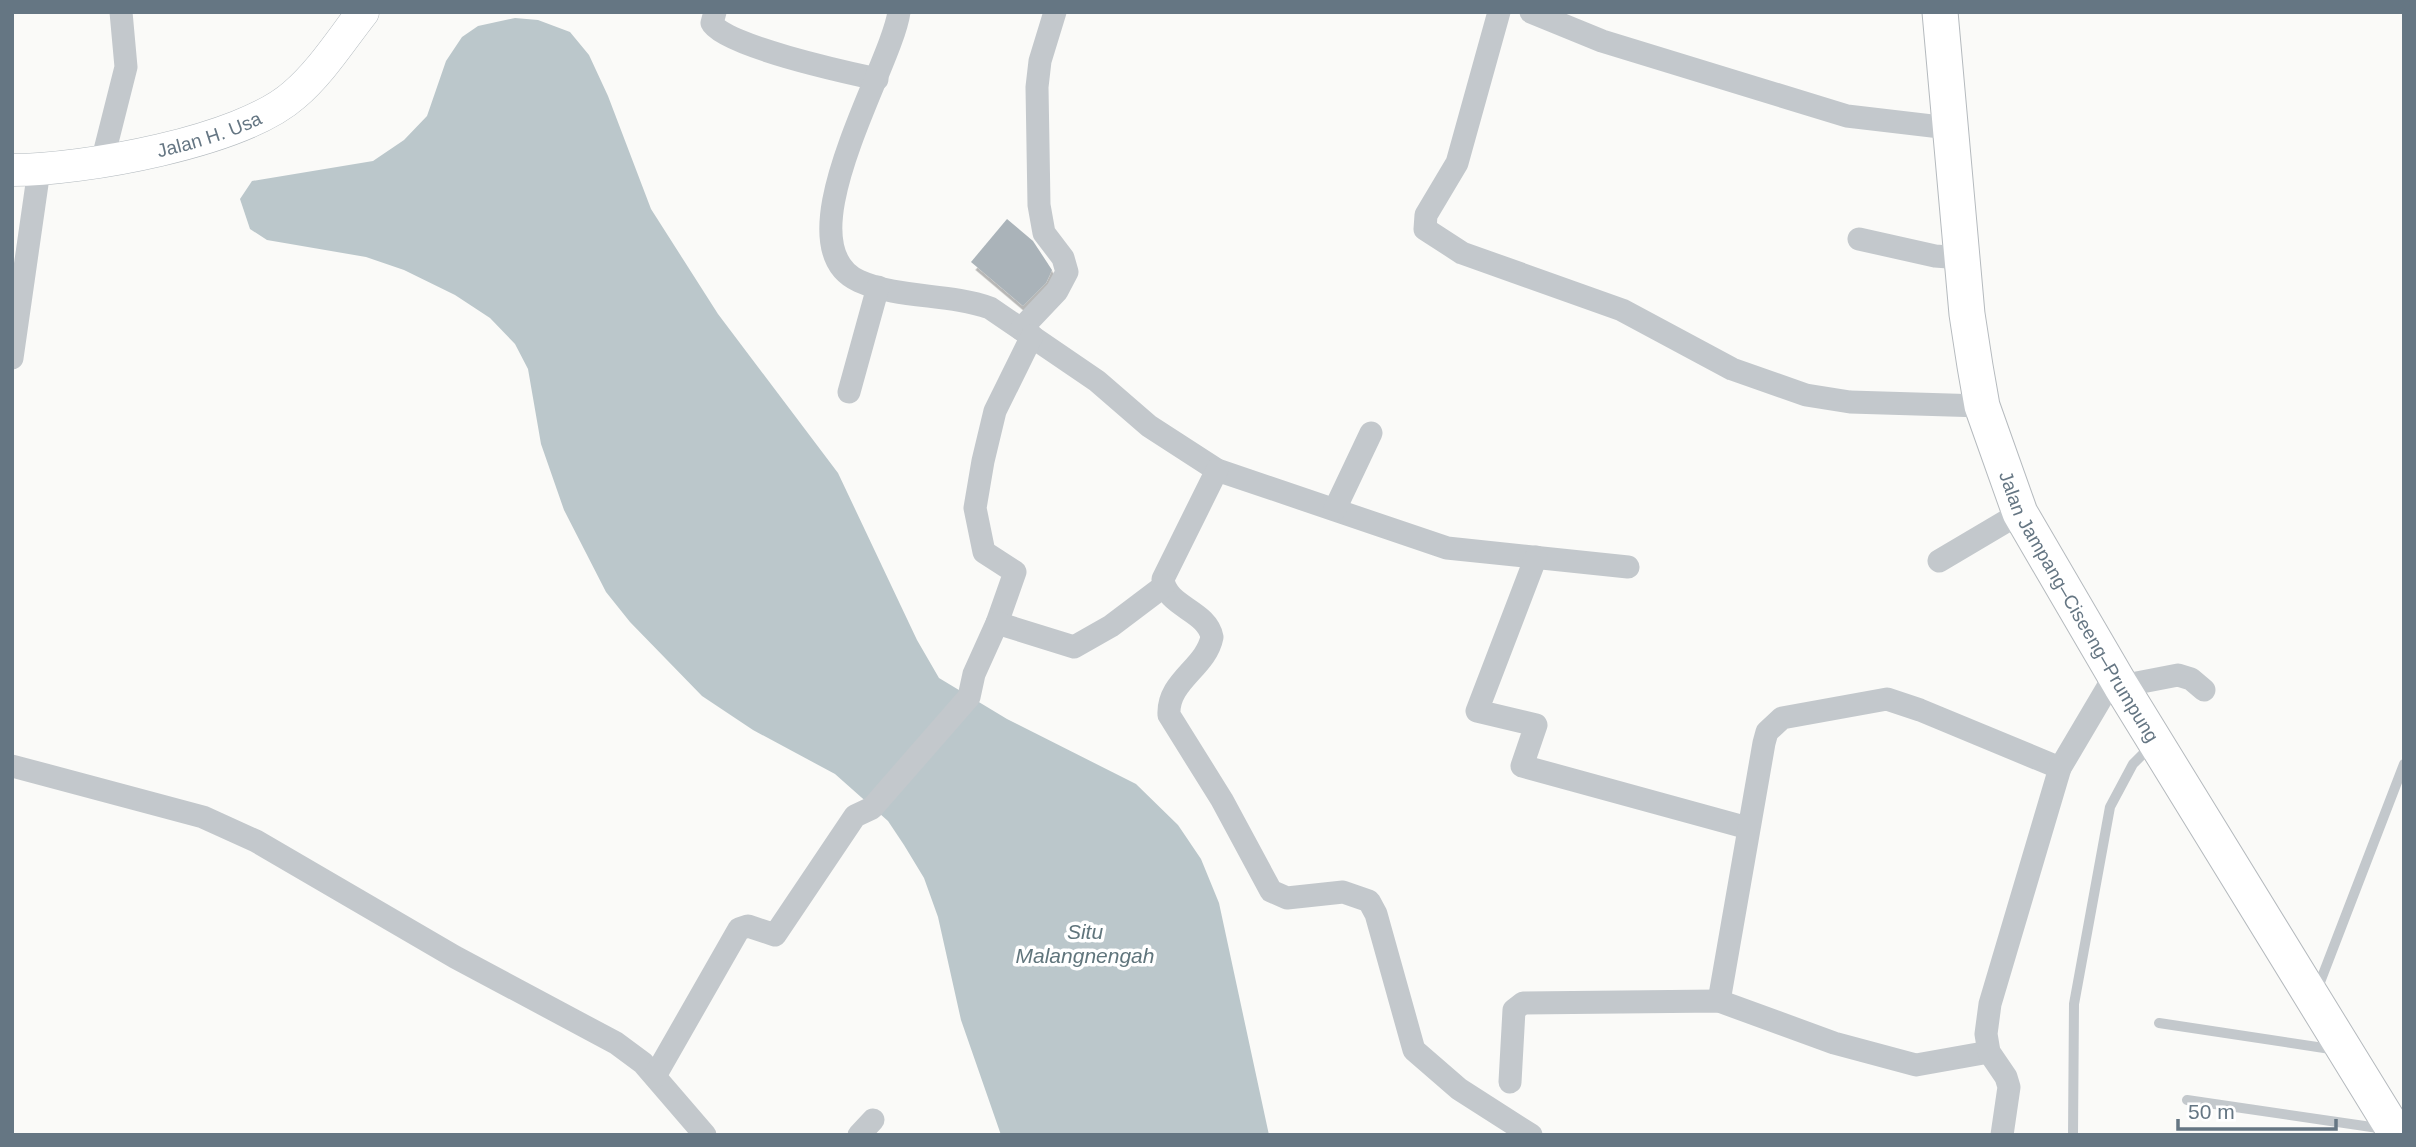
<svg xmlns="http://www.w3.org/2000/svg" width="2416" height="1147" viewBox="0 0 2416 1147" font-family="Arial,sans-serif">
<defs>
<filter id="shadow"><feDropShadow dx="4.5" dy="8" stdDeviation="0" flood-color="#0004"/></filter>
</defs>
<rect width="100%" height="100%" fill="#fafaf8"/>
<!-- water -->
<path fill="#bbc7cb" d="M515 18 538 20 570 32 589 55 608 96 651 209 718 314 838 473 917 640 939 678 1007 719 1136 784 1178 825 1201 859 1219 903 1269 1135H1001L961 1020 938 917 924 878 904 845 888 821 835 774 753 730 702 696 630 622 606 592 564 510 541 444 528 369 515 344 490 318 455 295 404 270 366 257 267 240 250 229 240 199 252 181 373 161 404 140 427 116 446 61 462 37 478 26Z"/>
<!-- building -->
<path fill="#aab3b9" filter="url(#shadow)" d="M1007 219 1033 241 1052 270 1046 283 1023 306 971 262Z"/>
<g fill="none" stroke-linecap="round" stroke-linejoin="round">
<defs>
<g id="secondary">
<path id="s1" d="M12 170C83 170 241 142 294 95 321 72 341 40 363 12"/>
</g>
<g id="primary">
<path id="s2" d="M1940 12 1967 314 1975 366 1982 406 2020 513 2121 686 2397 1135"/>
</g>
</defs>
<!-- secondary casing -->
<use href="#secondary" stroke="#b3babf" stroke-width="33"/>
<!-- primary casing -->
<use href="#primary" stroke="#b5babe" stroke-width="37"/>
<!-- lane -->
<g stroke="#c3c8cc" stroke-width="10">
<path d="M2317 990 2404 764"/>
<path d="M2159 1023 2337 1050"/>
<path d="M2187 1100 2385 1129"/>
<path d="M2073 1135 2074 1004 2110 807 2133 764 2151 746"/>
</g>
<!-- street -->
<g stroke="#c3c8cc" stroke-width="23">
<path d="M715 12 712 23C721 45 849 73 877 79"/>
<path d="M899 12C891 68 780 245 859 281 899 299 948 293 990 308L1097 381 1149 426 1217 470 1447 548 1628 567"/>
<path d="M1499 12 1457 163 1426 215 1425 229 1462 253 1622 310 1732 369 1806 395 1850 402 1982 406"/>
<path d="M1531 12 1602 41 1847 116 1949 128"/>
<path d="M102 162 126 67 121 12"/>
<path d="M1859 239 1935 256 1962 258"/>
<path d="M1021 329 1057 291 1067 272 1063 258 1044 233 1039 205 1037 87 1040 61 1055 12"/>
<path d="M12 358 39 170"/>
<path d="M849 392 878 287"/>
<path d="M1217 470 1163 579C1166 607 1207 610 1212 637 1206 668 1167 681 1169 715L1222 800 1271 891 1287 898 1343 892 1369 901 1376 914 1414 1050 1459 1089 1531 1135"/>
<path d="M1335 509 1371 433"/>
<path d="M1536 557 1477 711 1536 725 1522 766 1748 828"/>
<path d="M1939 561 2020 513"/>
<path d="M997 623 1015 572 984 552 975 508 983 461 995 411 1032 336"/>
<path d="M2121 686 2178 675 2191 679 2204 690"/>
<path d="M12 766 203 817 256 841 455 957 616 1043 643 1063 705 1135"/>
<path d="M1719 1001 1764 743 1767 732 1782 718 1887 699 1920 710 2060 768"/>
<path d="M655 1076 739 929 748 926 775 935 855 816 872 808 969 697 974 674 997 623 1074 647 1111 626 1164 586"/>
<path d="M1510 1082 1514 1010 1523 1003 1719 1001 1834 1043 1916 1065 1989 1052"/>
<path d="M859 1135 873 1120"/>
<path d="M2002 1135 2009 1087 2006 1077 1989 1052 1986 1034 1990 1004 2060 768 2115 675"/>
</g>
<!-- secondary -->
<use href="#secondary" stroke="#fff" stroke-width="32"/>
<!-- primary -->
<use href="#primary" stroke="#fff" stroke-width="35"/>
</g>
<g text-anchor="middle" stroke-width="7" stroke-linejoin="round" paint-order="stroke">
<!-- street labels -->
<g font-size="19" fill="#657683" stroke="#fff">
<text dy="7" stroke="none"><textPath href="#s1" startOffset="201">Jalan H. Usa</textPath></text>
<text dy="7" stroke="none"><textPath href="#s2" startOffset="620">Jalan Jampang–Ciseeng–Prumpung</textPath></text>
</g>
<!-- water labels -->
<g font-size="21" font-style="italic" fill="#60757c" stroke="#fff">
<text x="1085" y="939">Situ<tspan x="1085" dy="24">Malangnengah</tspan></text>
</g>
</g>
<!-- border -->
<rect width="2416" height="1147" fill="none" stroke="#657683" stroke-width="28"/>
<!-- scale -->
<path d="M2178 1119v10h158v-10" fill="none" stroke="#657683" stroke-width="3.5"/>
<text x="2188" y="1119" font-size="21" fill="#657683" stroke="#ffffff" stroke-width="5" paint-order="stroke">50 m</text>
</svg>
